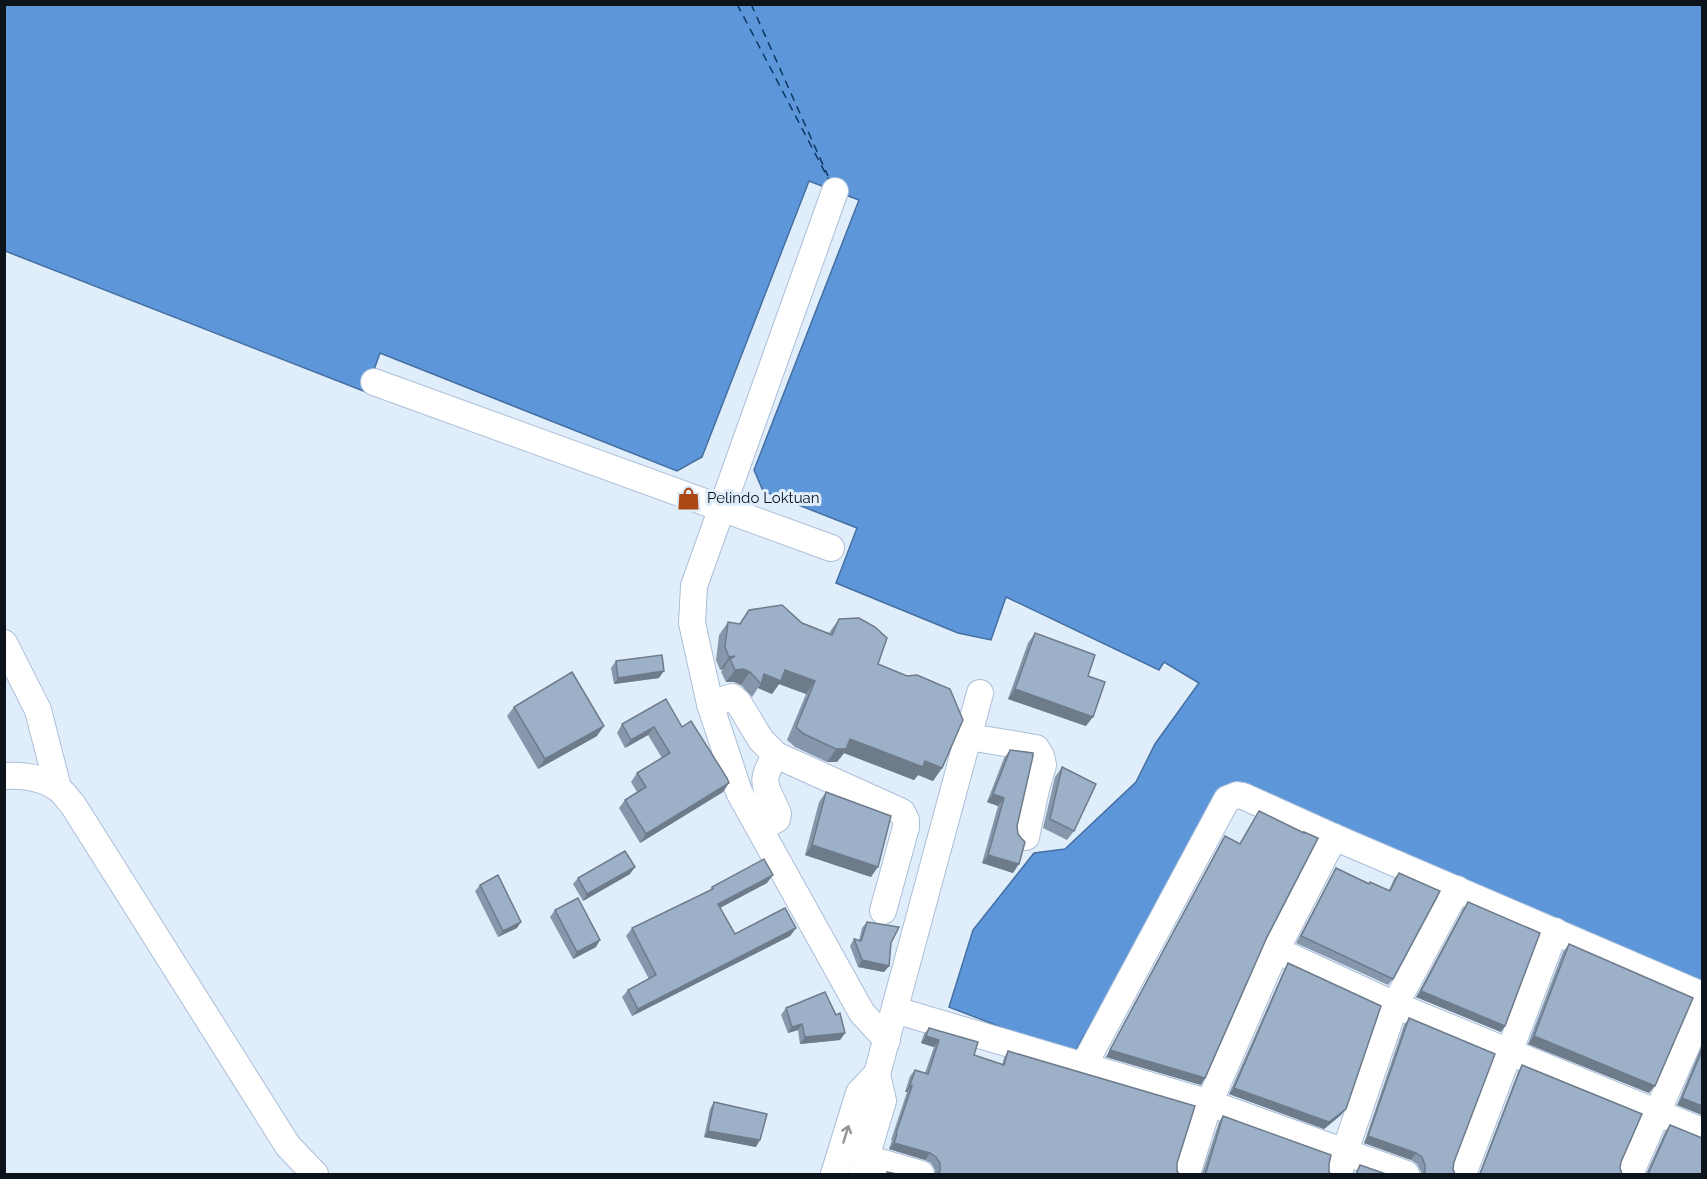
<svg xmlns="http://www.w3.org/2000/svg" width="1707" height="1179" viewBox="0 0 1707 1179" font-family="Raleway,sans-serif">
<rect width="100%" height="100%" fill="#e0edfb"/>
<!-- water -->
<path fill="#5d97da" stroke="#456fa1" stroke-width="1.5" d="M4 5H1702V988L1225 794 1073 1055 949 1007 973 930 1034 853 1065 849 1136 782 1155 744 1199 683 1164 662 1159 670 1006 597 991 640 958 633 836 583 857 528 763 491 754 470 859 200 809 181 702 457 677 471 380 353 366 392 5 251Z"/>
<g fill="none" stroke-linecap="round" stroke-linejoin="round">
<!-- ferry -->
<g stroke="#0d3762" stroke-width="1.5" stroke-dasharray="8 6" stroke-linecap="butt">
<path d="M737 4 830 182"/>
<path d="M751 4 828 176"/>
</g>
<defs>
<g id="minor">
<path d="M835 191 694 586 692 623 710 704 739 792 862 1013 887 1040"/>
<path d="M374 382 831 548"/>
<path d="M4 643 38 710 58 788"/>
<path d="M710 704 732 697 738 702 761 740 776 755"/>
<path d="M969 737 1036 748 1041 756 1043 765 1036 789 1026 837"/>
<path d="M4 776C22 775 42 778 56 787 63 791 68 800 73 805L288 1146 315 1174"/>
<path d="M760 829 777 819 778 814C767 786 757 784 776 755L902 812 906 820V827L883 911"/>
<path d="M1276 950 1395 1005 1702 1131"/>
<path d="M895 1010 1209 1103 1406 1174"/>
<path d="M1084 1065 1227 799 1237 795 1243 796 1334 837 1702 995"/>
<path d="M866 1158 921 1174"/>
<path d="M834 1174 859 1093 877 1074"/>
<path d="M861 1174 883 1101 877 1074 980 693"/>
<path d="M1187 1174 1209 1103 1276 950 1334 837"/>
<path d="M1339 1174 1345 1151 1395 1005 1457 889"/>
<path d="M1463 1174 1555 931"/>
<path d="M1630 1174 1702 1011"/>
</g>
</defs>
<!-- minor casing -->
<use href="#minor" stroke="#abbfd7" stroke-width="28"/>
<!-- minor -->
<use href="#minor" stroke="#fff" stroke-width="26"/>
</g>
<!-- wall -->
<g fill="#8697ab">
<path d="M749 610 802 623 829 633 839 619 878 664 942 768 933 781 918 775 914 780 844 753 837 762H827L795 747 787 740 806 694 779 684 772 694 758 688 752 697 741 685 734 682H726L721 672 723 669 720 670 716 660 719 635 728 622 739 624Z"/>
<path d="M1035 633 1088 676 1086 726 1008 699 1028 643Z"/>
<path d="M616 661 659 678 614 684 611 668Z"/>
<path d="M514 707 597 736 538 769 507 716Z"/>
<path d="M622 724 682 727 723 792 640 843 619 808 625 800 637 792 631 782 637 773 662 758 648 735 625 748 617 733Z"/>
<path d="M1010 750 1017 826 1013 873 982 863 998 806 987 802 1004 758Z"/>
<path d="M1062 767 1074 831 1067 840 1043 828 1055 777Z"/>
<path d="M826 792 871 877 805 855 819 802Z"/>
<path d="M1259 811 1267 937 1201 1085 1106 1057 1221 842 1225 836 1239 844Z"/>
<path d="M1336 868 1369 883 1389 890 1394 879 1399 873 1393 979 1388 985 1296 943 1332 875Z"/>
<path d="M630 874 583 901 573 884 578 878Z"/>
<path d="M767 883 720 908 735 934 796 928 790 936 632 1016 622 997 628 990 649 979 626 936 632 928 710 890 712 887Z"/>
<path d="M480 885 517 928 498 937 475 891Z"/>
<path d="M1468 902 1501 1032 1416 997 1463 909Z"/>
<path d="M555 910 596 947 573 959 550 917Z"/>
<path d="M867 922 891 943 889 966 884 972 858 967 850 946 854 939 859 941 862 928Z"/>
<path d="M1569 944 1649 1093 1528 1044 1563 952Z"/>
<path d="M1288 963 1341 1115 1324 1129 1229 1094 1284 970Z"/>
<path d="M786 1008 845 1033 840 1040 800 1044 798 1030 788 1033 781 1015Z"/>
<path d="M1409 1018 1454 1162 1453 1169 1455 1174H1420L1421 1172 1417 1164 1411 1160 1364 1143 1404 1025Z"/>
<path d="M929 1028 974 1055 1002 1065 1004 1058 1008 1051 1177 1163V1171L1179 1174H935V1170L931 1163 925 1160 889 1149 892 1140H891L907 1092H905L910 1076 915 1070 925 1073 934 1047 921 1043 924 1034Z"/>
<path d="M1702 1045V1115L1677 1105Z"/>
<path d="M1522 1065 1621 1162 1620 1168 1622 1174H1479L1518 1072Z"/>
<path d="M714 1102 756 1147 704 1137 710 1109Z"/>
<path d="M1223 1116 1329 1164V1172L1331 1174H1202L1219 1122Z"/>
<path d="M1670 1125 1702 1174H1646L1665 1132Z"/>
</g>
<!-- shaded-wall -->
<g fill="#6d7b8b">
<path d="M735 656 730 659 723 669 720 670 729 657Z"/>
<path d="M743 669 750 672 741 685 734 682H726L735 670Z"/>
<path d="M785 670 815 681 806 694 779 684 772 694 758 688 761 684 764 674Z"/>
<path d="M664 671 659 678 614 684 618 678Z"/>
<path d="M1015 689 1093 717 1086 726 1008 699Z"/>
<path d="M604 726 597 736 538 769 545 759Z"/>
<path d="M654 727 648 735 625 748 631 740Z"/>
<path d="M850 739 925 761 942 768 933 781 918 775 914 780 844 753 837 762H827L836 749Z"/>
<path d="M729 783 723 792 640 843 646 834Z"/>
<path d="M993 794 1004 798 998 806 987 802Z"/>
<path d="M812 845 878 867 871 877 805 855Z"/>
<path d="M988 855 1019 864 1013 873 982 863Z"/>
<path d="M635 867 630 874 583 901 587 894Z"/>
<path d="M773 875 767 883 712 912 718 904Z"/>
<path d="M521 922 517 928 498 937 503 931Z"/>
<path d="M796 928 790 936 632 1016 638 1009Z"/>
<path d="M600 940 596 947 573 959 577 952Z"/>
<path d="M862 960 889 966 884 972 858 967Z"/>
<path d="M1421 991 1505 1026 1501 1032 1416 997Z"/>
<path d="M802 1024 798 1030 788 1033 792 1027Z"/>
<path d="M845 1033 840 1040 800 1044 805 1037Z"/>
<path d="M926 1036 939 1040 934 1047 921 1043Z"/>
<path d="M1534 1036 1655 1086 1649 1093 1528 1044Z"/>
<path d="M1110 1050 1205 1078 1201 1085 1106 1057Z"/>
<path d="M910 1085 912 1086 907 1092H905Z"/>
<path d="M1234 1088 1346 1109 1341 1115 1324 1129 1229 1094Z"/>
<path d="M1682 1098 1702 1106V1115L1677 1105Z"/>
<path d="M708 1131 760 1140 756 1147 704 1137Z"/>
<path d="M1368 1136 1416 1153 1411 1160 1364 1143Z"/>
<path d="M894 1143 930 1153 925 1160 889 1149Z"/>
</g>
<!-- building -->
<g fill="#9cb0c7" stroke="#6d7b8b" stroke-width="1.5">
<path d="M782 605 802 623 832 635 839 619 859 618 875 627 887 638 878 664 907 676 917 675 950 689 963 720 942 768 925 761 923 767 850 739 846 749H836L804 734 796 727 815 681 785 670 781 681 764 674 761 684 750 672 743 669 735 670 730 659 735 656 729 657 725 647 728 622 740 624 749 610Z"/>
<path d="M1035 633 1095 655 1088 676 1105 682 1093 717 1015 689Z"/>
<path d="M662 655 664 671 618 678 616 661Z"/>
<path d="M572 672 604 726 545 759 514 707Z"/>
<path d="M666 699 682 727 691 721 727 778 729 783 646 834 625 800 646 787 637 773 670 753 654 727 631 740 622 724Z"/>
<path d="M1010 750 1033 753V756L1017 826 1018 834 1022 839 1025 842 1019 864 988 855 1004 798 993 794Z"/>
<path d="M1062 767 1096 784 1074 831 1050 819Z"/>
<path d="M826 792 891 816 878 867 812 845Z"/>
<path d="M1259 811 1304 833V832L1318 838 1267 937 1205 1078 1110 1050 1225 836 1240 844Z"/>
<path d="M625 851 635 867 587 894 578 878Z"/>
<path d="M764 859 773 875 718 904 735 934 785 908 796 928 638 1009 628 990 656 975 632 928 713 889 712 887Z"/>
<path d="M1336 868 1369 884 1370 882 1390 891 1399 873 1440 891 1393 979 1301 936Z"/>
<path d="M498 875 521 922 503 931 480 885Z"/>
<path d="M578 898 600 940 577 952 555 910Z"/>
<path d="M1468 902 1540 933 1505 1026 1421 991Z"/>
<path d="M867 922 899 927 891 943 889 966 862 960 854 939 861 941Z"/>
<path d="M1569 944 1693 998 1655 1086 1534 1036Z"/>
<path d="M1288 963 1381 1006 1346 1109 1329 1122 1234 1088Z"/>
<path d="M825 992 836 1015 840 1013 845 1033 805 1037 802 1024 792 1027 786 1008Z"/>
<path d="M1409 1018 1495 1054 1454 1162 1453 1169 1455 1174H1423L1425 1173V1165L1422 1157 1416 1153 1368 1136Z"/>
<path d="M929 1028 978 1042 974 1055 1004 1065 1008 1051 1195 1106 1177 1163V1171L1179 1174H938L940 1171V1163L936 1157 930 1153 894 1143 897 1134 896 1133 912 1086 910 1085 915 1070 928 1074 939 1040 926 1036Z"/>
<path d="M1702 1050V1106L1682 1098Z"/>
<path d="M1522 1065 1642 1114 1621 1162 1620 1168 1622 1174H1480Z"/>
<path d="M714 1102 767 1114 760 1140 708 1131Z"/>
<path d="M1223 1116 1331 1155 1329 1164V1172L1331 1174H1204L1206 1172Z"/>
<path d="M1670 1125 1702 1138V1174H1648Z"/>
<path d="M1360 1165 1386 1174H1356Z"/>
<path d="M887 1172 897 1174H887Z"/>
</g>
<!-- one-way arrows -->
<defs><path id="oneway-shaft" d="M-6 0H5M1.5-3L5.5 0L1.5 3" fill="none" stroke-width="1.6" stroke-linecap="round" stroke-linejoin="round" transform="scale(1.5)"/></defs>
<use stroke="#929598" href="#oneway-shaft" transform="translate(846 1134) rotate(-73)"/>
<!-- icons -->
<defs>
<symbol id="shop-bare" viewBox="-9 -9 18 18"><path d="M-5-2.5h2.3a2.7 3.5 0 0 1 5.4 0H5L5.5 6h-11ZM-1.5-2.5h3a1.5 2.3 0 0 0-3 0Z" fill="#ac4816" stroke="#e0edfb" stroke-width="2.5" paint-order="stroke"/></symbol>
</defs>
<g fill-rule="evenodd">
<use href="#shop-bare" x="672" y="482" width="33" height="33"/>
</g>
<g text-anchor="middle" stroke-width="6" stroke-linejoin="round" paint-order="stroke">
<!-- poi labels -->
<g font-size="15" fill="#0c131b" stroke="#e0edfb" text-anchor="start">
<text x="707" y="503">Pelindo Loktuan</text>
</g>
</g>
<!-- border -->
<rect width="1707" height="1179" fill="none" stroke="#0c131b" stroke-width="12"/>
</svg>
